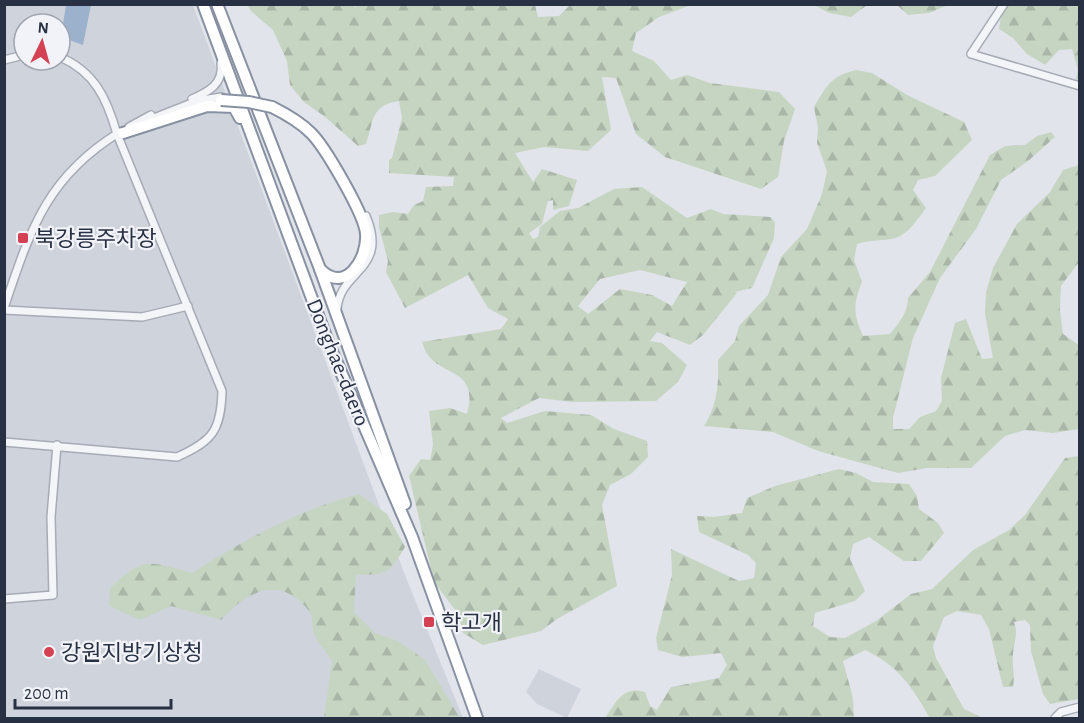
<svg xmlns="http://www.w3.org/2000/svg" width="1084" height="723" viewBox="0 0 1084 723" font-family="'Alegreya Sans','Noto Sans KR',sans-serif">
<defs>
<pattern id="forest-firs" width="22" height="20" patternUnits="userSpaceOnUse" patternTransform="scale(1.5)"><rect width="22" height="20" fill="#c6d5c2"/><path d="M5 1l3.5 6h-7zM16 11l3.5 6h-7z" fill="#aab7a8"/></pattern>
</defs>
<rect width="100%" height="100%" fill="#e1e4ea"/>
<!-- built -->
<g fill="#cfd3dc" fill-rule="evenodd">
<path d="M4 5H193L405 575 463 718H5ZM24 24H60V60H24Z"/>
<path d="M539 669 581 689 567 718 537 704 526 692Z"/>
</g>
<!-- forest -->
<g fill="url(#forest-firs)" fill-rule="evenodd">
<path d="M351 5 356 7 358 4 535 5 538 17 559 16 570 5H691L659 17 636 33 632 51 654 61 671 80 687 75 710 83 779 92 795 109 784 141 778 177 761 189 665 157 636 134 616 78 602 77 611 130 588 151 544 147 515 153 533 182 542 169 577 180 569 206 553 210V200L548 201 542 224 529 233 533 239 538 237 540 227 560 211 578 208 614 189 642 187 687 218 711 209 723 214 771 217 775 223 774 238 752 288 735 292 737 293 703 335 690 345 657 332 650 341 662 343 687 365 678 382 656 401 572 402 539 398 501 418 507 423 545 411 591 415 614 429 647 441 648 457 631 474 610 485 602 505 617 586 557 619 541 631 483 645 463 633 459 615 434 582 409 476 421 459 430 460 433 445 429 411 450 408 467 414C479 369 444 377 428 355 425 352 424 346 422 342L501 329 508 319 488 308 468 275 405 308 386 272 388 261 379 227V215L393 212 408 214 414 205 423 201 426 187 453 186 454 177 389 173V160L392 158 402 118 399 101C371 105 374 120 366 144L358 146 324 116 304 102 290 85 287 61 273 30 252 12 247 5ZM640 270 687 282 672 306 652 295 620 289 588 314 578 306 600 279Z"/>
<path d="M814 5H867L851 17 829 13Z"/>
<path d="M897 5H948L929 13 908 15Z"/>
<path d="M1007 5H1079V81L1076 79 1078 70 1072 49 1059 50 1045 65 1027 54 1013 38 999 29 1001 17Z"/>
<path d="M856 70 872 73 907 95 964 122 972 140 935 176 918 180 913 190 926 208C917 220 907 237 891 239 878 241 869 240 857 244L854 260 862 282C853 304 853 314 863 336L890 334C899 323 908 312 908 298L930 272 990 155 1005 146 1025 145 1037 136 1051 132 1055 137 1028 161 1001 180 976 229 940 278 913 338 893 418V429H909L920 417 936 411 942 401 941 378 955 323 966 319 982 359 993 358 985 314 986 292 993 268 1017 224 1050 192 1063 170 1079 165V262L1061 286 1060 310 1063 334 1079 345V429L1053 433 1025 430 1005 436 971 468H927L898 473 818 451 773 432 704 426C717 406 719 384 718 360L735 341 739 326 768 295 781 257 807 229 822 194 827 171 817 143 818 128 814 107C827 85 831 76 856 70Z"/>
<path d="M1079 456V699L1050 704 1043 694 1031 651 1030 625 1025 620 1014 622C1019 636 1013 642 1013 656 1012 667 1015 676 1013 687H1003L989 629 981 615 957 611 944 617 933 646 936 658 964 709 983 718H930C911 686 900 667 865 650L843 661 853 698 854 718H605C616 702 623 685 645 692L650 706 657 710 671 687 719 678 727 665 721 653 682 657 658 650 656 638 672 575 671 549 739 581 754 578 756 563 748 555 699 532 697 516 714 517 742 513 747 498 775 486 839 469 856 473 873 482 909 484 917 496 919 509 938 523 944 533 921 561H904L869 537 853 544 850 559 865 591 855 601 815 613 813 626 830 637 845 638 876 621 911 594 932 589 973 550 1009 530 1025 515 1065 458Z"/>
<path d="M359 494 387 514 405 547C388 575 388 574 356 575L354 612 375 633 398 641 425 660 460 718H324L332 660C326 652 317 642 314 633 311 626 314 617 309 611 281 574 246 591 221 620L171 606 140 620 109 606 110 588C145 555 149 562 192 573 247 538 296 511 359 494Z"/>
</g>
<!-- water -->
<path fill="#9bb1cc" d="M66 5H91L83 45 61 37Z"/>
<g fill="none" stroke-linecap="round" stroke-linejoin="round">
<defs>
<g id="minor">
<path d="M1004 4 971 54 1080 86"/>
<path d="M4 60 24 55"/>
<path d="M192 99C208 92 224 84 221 63"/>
<path d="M149 120 197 101 221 97"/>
<path d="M129 127 151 115"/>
<path d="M4 308C30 231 46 177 120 132"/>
<path d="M337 309C340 269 389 271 366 216"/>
<path d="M4 310 142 317 188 306"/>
<path d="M4 442 177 457C213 441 221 430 222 391L117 134C107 99 95 72 60 57"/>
<path d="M4 599 53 595 51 517 57 445"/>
<path d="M1055 718 1061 712 1080 707"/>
</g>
<g id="highway">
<path d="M203 4 328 342 412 537 477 718"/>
<path d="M217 4 320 269 405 504"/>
<path d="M272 107C286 114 300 122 311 133 325 147 365 215 366 234 368 259 345 295 320 269"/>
<path d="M123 133 207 106 234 107 240 118"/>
</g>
</defs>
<!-- minor casing -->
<use href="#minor" stroke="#a6abb5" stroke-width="10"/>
<!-- highway casing -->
<use href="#highway" stroke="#8891a2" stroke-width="14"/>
<!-- minor -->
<use href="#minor" stroke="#f4f5f8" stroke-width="7"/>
<!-- highway -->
<use href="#highway" stroke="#fff" stroke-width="10"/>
<defs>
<path id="highway-bridge" d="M221 100 249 102 272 107"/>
</defs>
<!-- highway-bridge casing -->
<use href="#highway-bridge" stroke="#8891a2" stroke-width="14" stroke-linecap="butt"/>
<!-- highway-bridge -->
<use href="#highway-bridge" stroke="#fff" stroke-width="10"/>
</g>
<!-- markers -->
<g fill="#d44153" stroke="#f1f3f8" stroke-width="2">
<rect x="17" y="232" width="12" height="12" rx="3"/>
<rect x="423" y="616" width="12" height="12" rx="3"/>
<circle cx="49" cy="652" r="6"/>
</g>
<g text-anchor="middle" stroke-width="4.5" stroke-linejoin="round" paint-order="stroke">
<!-- poi labels -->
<g font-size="22" fill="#283143" stroke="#f1f3f8" text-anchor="start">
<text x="35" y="246">북강릉주차장</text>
<text x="441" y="630">학고개</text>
<text x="61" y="660">강원지방기상청</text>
</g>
<!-- street labels -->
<g font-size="22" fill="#283143" stroke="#f1f3f8">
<text transform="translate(339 362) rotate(68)" y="8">Donghae-daero</text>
</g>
</g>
<!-- border -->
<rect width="1084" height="723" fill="none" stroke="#283143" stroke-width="12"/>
<!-- north arrow -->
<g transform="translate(42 42) rotate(5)"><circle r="28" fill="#f1f3f8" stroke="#a1a5b0" stroke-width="1.5"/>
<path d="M0-4.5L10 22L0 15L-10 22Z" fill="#d44153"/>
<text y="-9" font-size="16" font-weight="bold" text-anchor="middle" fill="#283143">N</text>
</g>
<!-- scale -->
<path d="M15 699v9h156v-9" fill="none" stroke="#283143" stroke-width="3"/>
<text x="24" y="699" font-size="18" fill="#283143" stroke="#f1f3f8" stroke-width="4.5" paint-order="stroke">200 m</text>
</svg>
